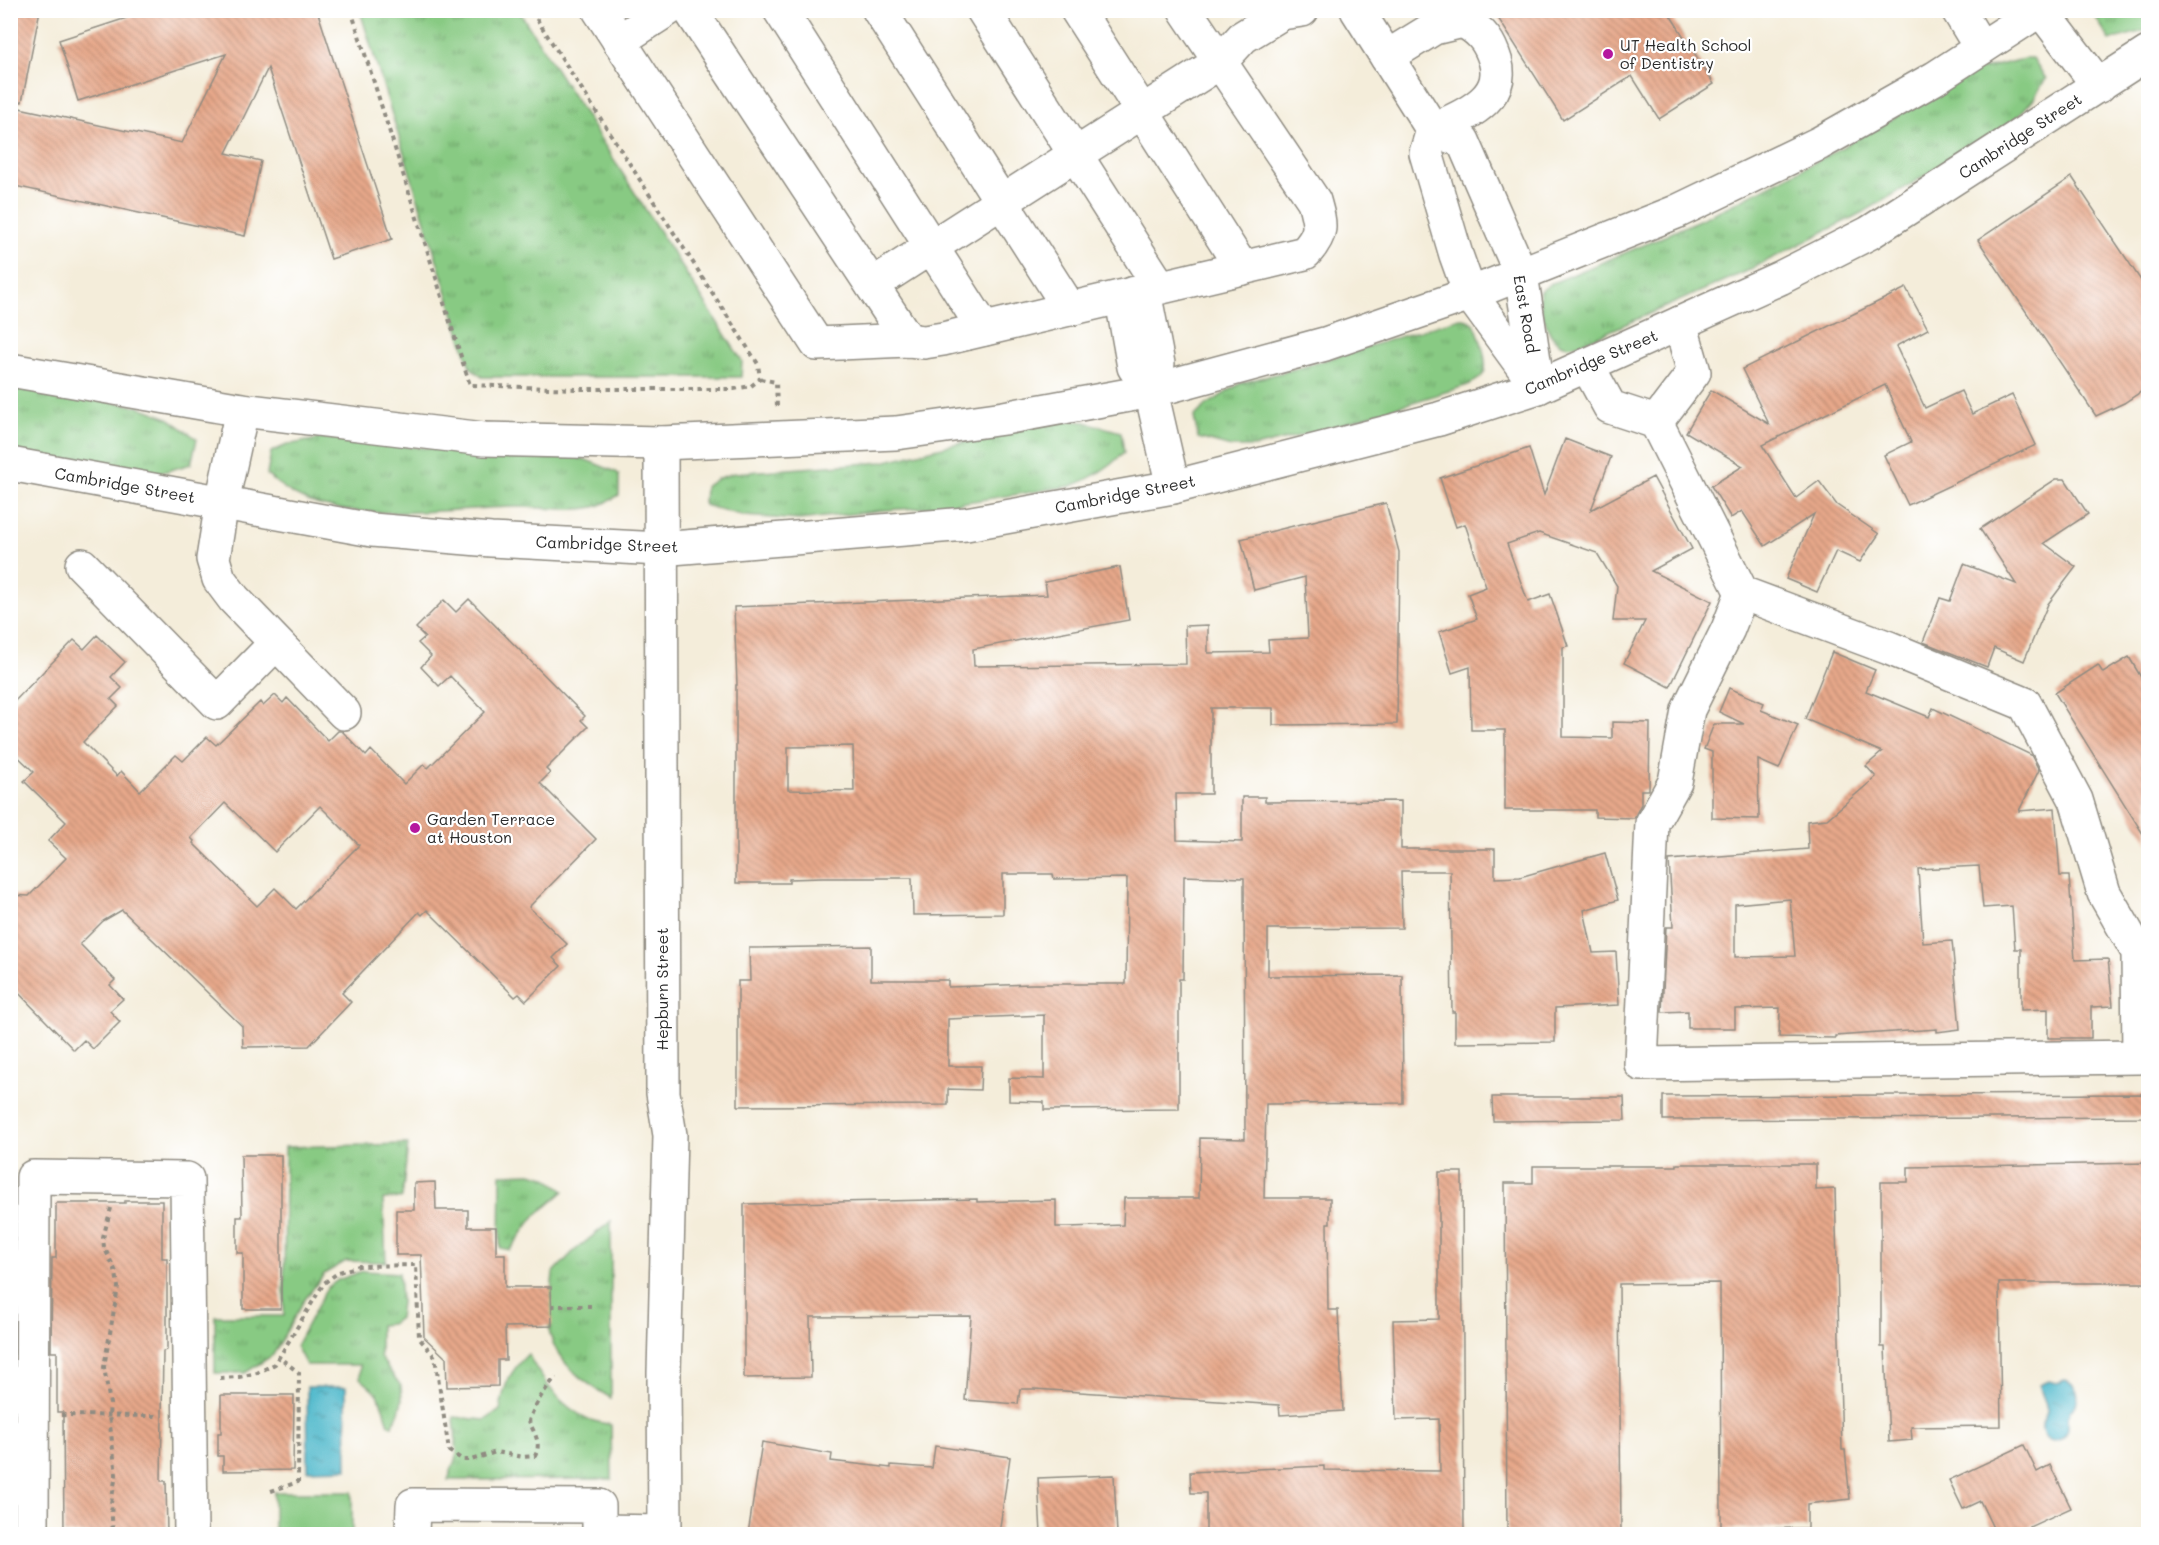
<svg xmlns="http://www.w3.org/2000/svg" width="2159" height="1545" viewBox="0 0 2159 1545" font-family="Mali,sans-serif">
<defs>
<pattern id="grass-tufts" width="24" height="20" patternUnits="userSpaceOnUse" patternTransform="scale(1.5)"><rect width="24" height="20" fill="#88ca83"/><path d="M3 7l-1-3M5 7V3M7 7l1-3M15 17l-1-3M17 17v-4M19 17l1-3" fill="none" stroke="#6fa46b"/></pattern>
<pattern id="water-ripples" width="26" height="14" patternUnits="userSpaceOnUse" patternTransform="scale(1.5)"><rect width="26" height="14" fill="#4eb8cb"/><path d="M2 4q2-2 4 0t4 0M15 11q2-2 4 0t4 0" fill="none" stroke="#4196a5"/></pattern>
<pattern id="building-back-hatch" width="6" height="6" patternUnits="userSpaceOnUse" patternTransform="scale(1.5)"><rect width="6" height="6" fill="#e7a88a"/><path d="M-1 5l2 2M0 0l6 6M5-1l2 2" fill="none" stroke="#bb8971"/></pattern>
</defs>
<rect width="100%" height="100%" fill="#fff"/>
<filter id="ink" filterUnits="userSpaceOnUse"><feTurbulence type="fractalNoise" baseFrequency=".0167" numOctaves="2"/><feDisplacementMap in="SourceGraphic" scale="12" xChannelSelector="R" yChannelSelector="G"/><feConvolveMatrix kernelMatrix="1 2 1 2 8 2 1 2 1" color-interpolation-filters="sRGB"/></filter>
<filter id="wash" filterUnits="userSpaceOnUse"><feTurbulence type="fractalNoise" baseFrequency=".008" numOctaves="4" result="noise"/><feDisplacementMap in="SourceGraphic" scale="24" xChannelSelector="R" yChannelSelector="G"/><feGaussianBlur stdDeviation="1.35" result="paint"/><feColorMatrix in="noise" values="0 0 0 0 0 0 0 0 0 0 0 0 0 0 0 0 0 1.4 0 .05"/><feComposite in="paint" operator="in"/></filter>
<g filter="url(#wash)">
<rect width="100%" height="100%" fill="#f4edda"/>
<!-- grass -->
<g fill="url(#grass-tufts)" stroke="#5a7a57" stroke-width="1.5">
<path d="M360 11H519L742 361 741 377H482L470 367Z"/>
<path d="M2102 11H2148V30L2110 40 2096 18Z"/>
<path d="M2028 58H2033L2046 79 2034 98 2010 126 1867 210 1745 272 1580 344C1560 350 1551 340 1545 321 1541 311 1539 303 1540 292L1550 284 1656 240 1731 205 1827 156 1975 71Z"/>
<path d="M1460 318C1464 319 1470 320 1473 323 1479 330 1487 361 1485 370 1483 378 1474 382 1468 385L1326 429 1255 447H1231L1198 438 1194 417 1205 406 1241 383 1303 367Z"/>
<path d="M11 382 140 407 168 418 197 439 191 464 167 471 145 474 11 451Z"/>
<path d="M1060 420 1085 422 1121 432 1124 453C1108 468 1091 479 1071 486L934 507 885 510 799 520 744 516 704 505 705 487 717 479 734 473 883 462 990 435Z"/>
<path d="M323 438 410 447 579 457 616 472 619 475V495C611 500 603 505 594 507 569 512 542 507 516 507 454 508 390 519 328 507 303 502 286 491 267 475L271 452 287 445Z"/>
<path d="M408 1144 402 1198 383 1199 386 1262 346 1261 324 1274 303 1302 273 1355 245 1373H215V1316H284L285 1147Z"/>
<path d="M531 1173 545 1177 564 1191 534 1217 510 1250 500 1248 501 1174Z"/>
<path d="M611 1221V1398C585 1383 559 1365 550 1335 547 1323 552 1287 553 1273L573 1252Z"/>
<path d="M363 1271 399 1273 401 1302 399 1318 391 1324 380 1325V1357L401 1386 402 1400 399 1412 392 1426 389 1424 378 1394 360 1378V1365H306L296 1346 327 1288 338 1280Z"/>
<path d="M528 1354C542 1380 560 1406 588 1419 595 1422 604 1423 611 1425L612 1479 448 1480 457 1454 454 1417 485 1420 500 1410C504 1385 509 1372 528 1354Z"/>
</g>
<!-- garden -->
<rect fill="#88ca83" stroke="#5a7a57" stroke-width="1.5" x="274" y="1492" width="78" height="42"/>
<!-- water -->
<g fill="url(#water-ripples)" stroke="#3c727b" stroke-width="1.5">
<path d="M2065 1380C2076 1383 2082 1397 2074 1406 2070 1412 2071 1405 2069 1413 2066 1420 2071 1429 2065 1435 2055 1447 2040 1439 2042 1424 2043 1419 2046 1415 2047 1411 2047 1401 2040 1395 2040 1385L2049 1381 2056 1383Z"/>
<path d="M307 1387H346L347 1469 308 1470Z"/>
</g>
<g id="blocks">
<!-- building -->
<g fill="url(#building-back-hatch)" fill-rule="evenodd">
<path d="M10 10H40L22 102 10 101Z"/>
<path d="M151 10H317L392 239 331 259 268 68 226 153 261 161 245 236 10 185V106L182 143 226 54 78 101 59 40Z"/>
<path d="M1493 10H1667L1714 84 1659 119 1632 76 1563 120Z"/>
<path d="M2072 177 2148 291V387L2124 403 2096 416 1978 240Z"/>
<path d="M1906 288 1928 329 1896 346 1925 408 1961 391 1972 414 2012 395 2036 445 1908 505 1884 455 1911 442 1885 385 1762 445 1796 498 1819 481 1837 505 1879 534 1860 562 1836 551 1817 592 1786 579 1814 514 1765 546 1742 511 1731 518 1711 486 1743 466 1686 432 1711 390 1769 424 1742 369Z"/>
<path d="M1565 439 1611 457 1591 510 1653 477 1692 549 1651 571 1712 601 1670 687 1624 663 1645 621H1613L1617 586 1597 553 1539 533 1507 544 1528 602 1550 594 1568 646 1563 647V737L1612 738V722L1650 723 1649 790H1641V804L1634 818 1595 817V810H1505V730H1471L1470 667 1452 673 1439 632 1477 619 1468 594 1486 587 1465 524 1456 527 1440 478 1529 448 1544 495Z"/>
<path d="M2056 479H2065L2088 514 2044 543 2076 567 2048 604 2024 661 1994 648 1987 667 1923 642 1940 598 1950 601 1964 564 2016 584 1980 529Z"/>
<path d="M1386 503 1399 552 1397 724 1273 725V708H1211V794H1176L1177 840 1242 842V797H1265V802L1401 801V849H1495V878L1520 877 1605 853 1618 900 1584 910 1593 953 1616 952 1619 1005 1555 1008V1042L1455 1043V1012H1452L1450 871H1401L1402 928 1268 929V976L1402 975 1403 1103 1266 1104 1264 1198H1330V1223H1327L1328 1310H1338L1343 1411 1280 1415 1279 1405 1034 1389H1020L1018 1404 965 1400 971 1316 810 1317 811 1377 744 1378V1204L977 1199V1202L1056 1200V1227H1069L1123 1225 1124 1198H1199L1200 1138 1245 1139 1244 878 1184 876 1183 979H1179V1109L1044 1110V1102L1009 1101V1078L1044 1079V1015L948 1019V1066H981L980 1090 948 1089V1105L738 1106V981H750L749 948 871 946V980H948V987L1031 984H1126L1127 878 1054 879 1053 874H1003V914L913 915 912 878H822L789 879V883H736V685H737L734 607 1047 595 1045 582 1120 567 1129 620 973 649 974 666 1186 664 1185 626 1208 625V653L1269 652 1268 640 1308 638 1305 577 1254 590 1241 539ZM853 746 854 791 788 790V747Z"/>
<path d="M469 599 585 716 581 720 588 727 546 769 550 773 540 783 596 839 529 907 567 944 553 958 561 966 526 1001 519 994 515 997 427 910 422 915 419 912 342 993 351 1002 309 1046 243 1047 242 1026 122 910 103 921 80 944 115 980 110 985 123 999 110 1011 120 1022 93 1049 84 1040 74 1050 10 984V895L29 896 66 858 48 841 66 822 24 781 34 772 10 749V706L74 640 84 649 97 635 125 662 111 677 122 688 111 699 118 706 83 742 117 776 121 771 140 791 176 755 183 761 207 737 216 745 260 702 263 706 275 695 283 703 287 698 328 741 338 731H342L366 756 371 750 404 784 424 764 428 768 485 712 450 676 439 686 421 667 431 656 418 643 425 637 416 628 444 600 456 612ZM225 803 275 852 320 806 359 845 296 909 275 888 257 906 193 843 194 841 191 838Z"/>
<path d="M1832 652 1875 670 1866 691 1929 717 1933 708 2031 755 2039 770 2019 811 2055 808 2060 876H2069L2075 960 2108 959 2113 1006 2091 1007V1038H2048V1009L2021 1010V949H2015L2012 906 1983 908 1979 866 1918 869 1923 943 1952 941 1960 1029 1937 1032V1029L1835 1036V1038L1779 1037 1780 1008 1735 1009V1028H1688V1011L1662 1012 1666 927H1673L1669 860 1808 849 1807 821 1827 819 1876 777 1866 766 1882 752 1805 719ZM1790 899 1795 956 1735 957V904Z"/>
<path d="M2129 657 2148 689V842L2055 693 2098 665 2103 673Z"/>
<path d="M1729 688 1764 703 1761 710 1798 725 1779 769 1758 760 1759 819 1712 818V752L1704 749 1714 724H1744L1719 712Z"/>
<path d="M2148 1094V1117L1663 1120V1096Z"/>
<path d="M1492 1097H1624L1625 1120 1493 1121Z"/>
<path d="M241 1155H281V1309H243V1253H237V1217H242Z"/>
<path d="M2148 1163V1283H1999L2001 1426 1911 1427 1912 1440 1889 1442 1885 1347H1881V1182H1908V1167Z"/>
<path d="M1677 1164H1816V1190L1835 1189 1842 1450H1845L1850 1499 1807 1504V1528L1721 1529 1720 1283 1619 1284 1621 1534H1507L1505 1183H1533V1166H1677Z"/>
<path d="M1439 1172H1462L1464 1534H1206V1493H1191L1190 1472 1324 1466V1470L1440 1471 1439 1419 1396 1420 1393 1320 1439 1319Z"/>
<path d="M435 1182 436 1210H468V1227H496V1254H505V1287H551L552 1326 505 1327 506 1360H498V1386L447 1387 446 1358 424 1337 421 1255H396V1210H414V1183Z"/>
<path d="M125 1201H162V1258H167V1350L163 1351 161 1481H166L167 1534H64L63 1412H57V1352H51L52 1258H56V1203H125Z"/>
<rect x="10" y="1260" width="4" height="94"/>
<path d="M221 1395H294L293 1470 223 1471V1456H218V1433H221Z"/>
<path d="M762 1442 832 1454 831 1461 891 1468V1465L932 1468 935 1446 1010 1457 999 1534H748Z"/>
<path d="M2024 1445 2037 1472 2050 1465 2071 1508 2014 1534H1996L1980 1501 1963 1509 1949 1480Z"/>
<path d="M1114 1475 1117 1534H1041L1038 1478Z"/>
</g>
</g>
</g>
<g filter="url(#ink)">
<use href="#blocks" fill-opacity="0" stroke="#908c82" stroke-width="1.5"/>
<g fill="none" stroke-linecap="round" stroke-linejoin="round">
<defs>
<g id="minor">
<path d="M599 10 817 344 908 340 924 342 943 339 1305 253C1323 233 1321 226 1314 201L1185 10"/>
<path d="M690 10 908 340"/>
<path d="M780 10 984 329"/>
<path d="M879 10 1070 309"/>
<path d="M983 10 1160 287"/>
<path d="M1077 10 1242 268"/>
<path d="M1357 10 1433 130 1463 141 1521 274 1538 387"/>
<path d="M1958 10 1981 48"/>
<path d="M2041 10 2099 86"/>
<path d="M619 41 667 10"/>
<path d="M1387 57 1434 28 1463 21C1478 29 1487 38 1493 54 1511 98 1465 115 1433 130"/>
<path d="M1433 130 1426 153 1456 255 1470 294 1534 382"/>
<path d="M872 285 1220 62 1243 37 1282 13 1302 10"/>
<path d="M1587 365 1610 407 1656 422 1742 593"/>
<path d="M10 370 242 410 484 439 661 443 896 433 1004 418 1151 391 1325 344 1470 294 1676 212 1820 143 1935 78 2040 10"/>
<path d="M1151 391 1158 364 1147 307 1132 294 1124 311 1134 367 1151 391 1173 487"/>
<path d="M242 410 222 502 213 559 219 579 234 599 344 713"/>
<path d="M1656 422 1694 372 1680 323"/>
<path d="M661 443 663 1093 670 1135 664 1373 665 1534"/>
<path d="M10 464 372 530 491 540 660 549 966 524 1173 487 1439 419 1538 387 1587 365 1780 278 1869 233 2148 53"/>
<path d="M82 565 217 703 276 643"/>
<path d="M1742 593 1889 648 2025 704 2076 800 2104 893 2138 952 2139 1057 1641 1064 1652 823 1675 782 1688 710 1728 629Z"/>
<path d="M32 1534 33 1177 187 1179 191 1534"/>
<path d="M412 1534 413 1505 599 1506V1531"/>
<path d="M599 1534V1531L665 1532"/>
</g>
</defs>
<!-- minor casing -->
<use href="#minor" stroke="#908c82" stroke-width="36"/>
<!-- path -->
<g stroke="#908c82" stroke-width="4" stroke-dasharray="4.5 4.5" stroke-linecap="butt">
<path d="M351 10 470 385 575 389H734L751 386 760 379 758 364 531 10"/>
<path d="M760 379 776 382 777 407"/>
<path d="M111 1208 103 1238 104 1247 116 1272 118 1287 104 1367 110 1404 109 1416 116 1475 111 1503 113 1534"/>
<path d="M551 1306H591"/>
<path d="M220 1378 239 1377 257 1373 275 1364 324 1283 339 1272 359 1266 416 1265 419 1338 435 1357 449 1451 463 1460H471L496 1452 523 1457 535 1456C542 1443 534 1433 529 1421 535 1404 544 1390 556 1377"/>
<path d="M61 1415 158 1416"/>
<path d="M271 1491 298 1482 299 1373 279 1357"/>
</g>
<!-- minor -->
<use href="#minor" stroke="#fff" stroke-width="33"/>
</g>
</g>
<!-- markers -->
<g fill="#b5179e" stroke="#fff" stroke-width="2">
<circle cx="1608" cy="54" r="6"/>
<circle cx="415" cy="828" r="6"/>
</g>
<g text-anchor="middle" stroke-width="4.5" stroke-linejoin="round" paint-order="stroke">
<!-- poi labels -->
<g font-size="16" fill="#2b2b2b" stroke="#fff" text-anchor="start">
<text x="1620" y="51">UT Health School<tspan x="1620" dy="18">of Dentistry</tspan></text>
<text x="427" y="825">Garden Terrace<tspan x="427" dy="18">at Houston</tspan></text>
</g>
<!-- street labels -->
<g font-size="16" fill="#2b2b2b" stroke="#fff">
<text transform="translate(2020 136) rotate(-33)" y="6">Cambridge Street</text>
<text transform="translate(1526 314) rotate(80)" y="6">East Road</text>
<text transform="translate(1591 362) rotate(-23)" y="6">Cambridge Street</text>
<text transform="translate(125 485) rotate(10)" y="6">Cambridge Street</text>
<text transform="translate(1125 494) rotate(-11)" y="6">Cambridge Street</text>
<text transform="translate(607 544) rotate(2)" y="6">Cambridge Street</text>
<text transform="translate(662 989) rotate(-90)" y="6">Hepburn Street</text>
</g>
</g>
<!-- margin -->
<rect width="2159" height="1545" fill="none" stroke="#fff" stroke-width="36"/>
</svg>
